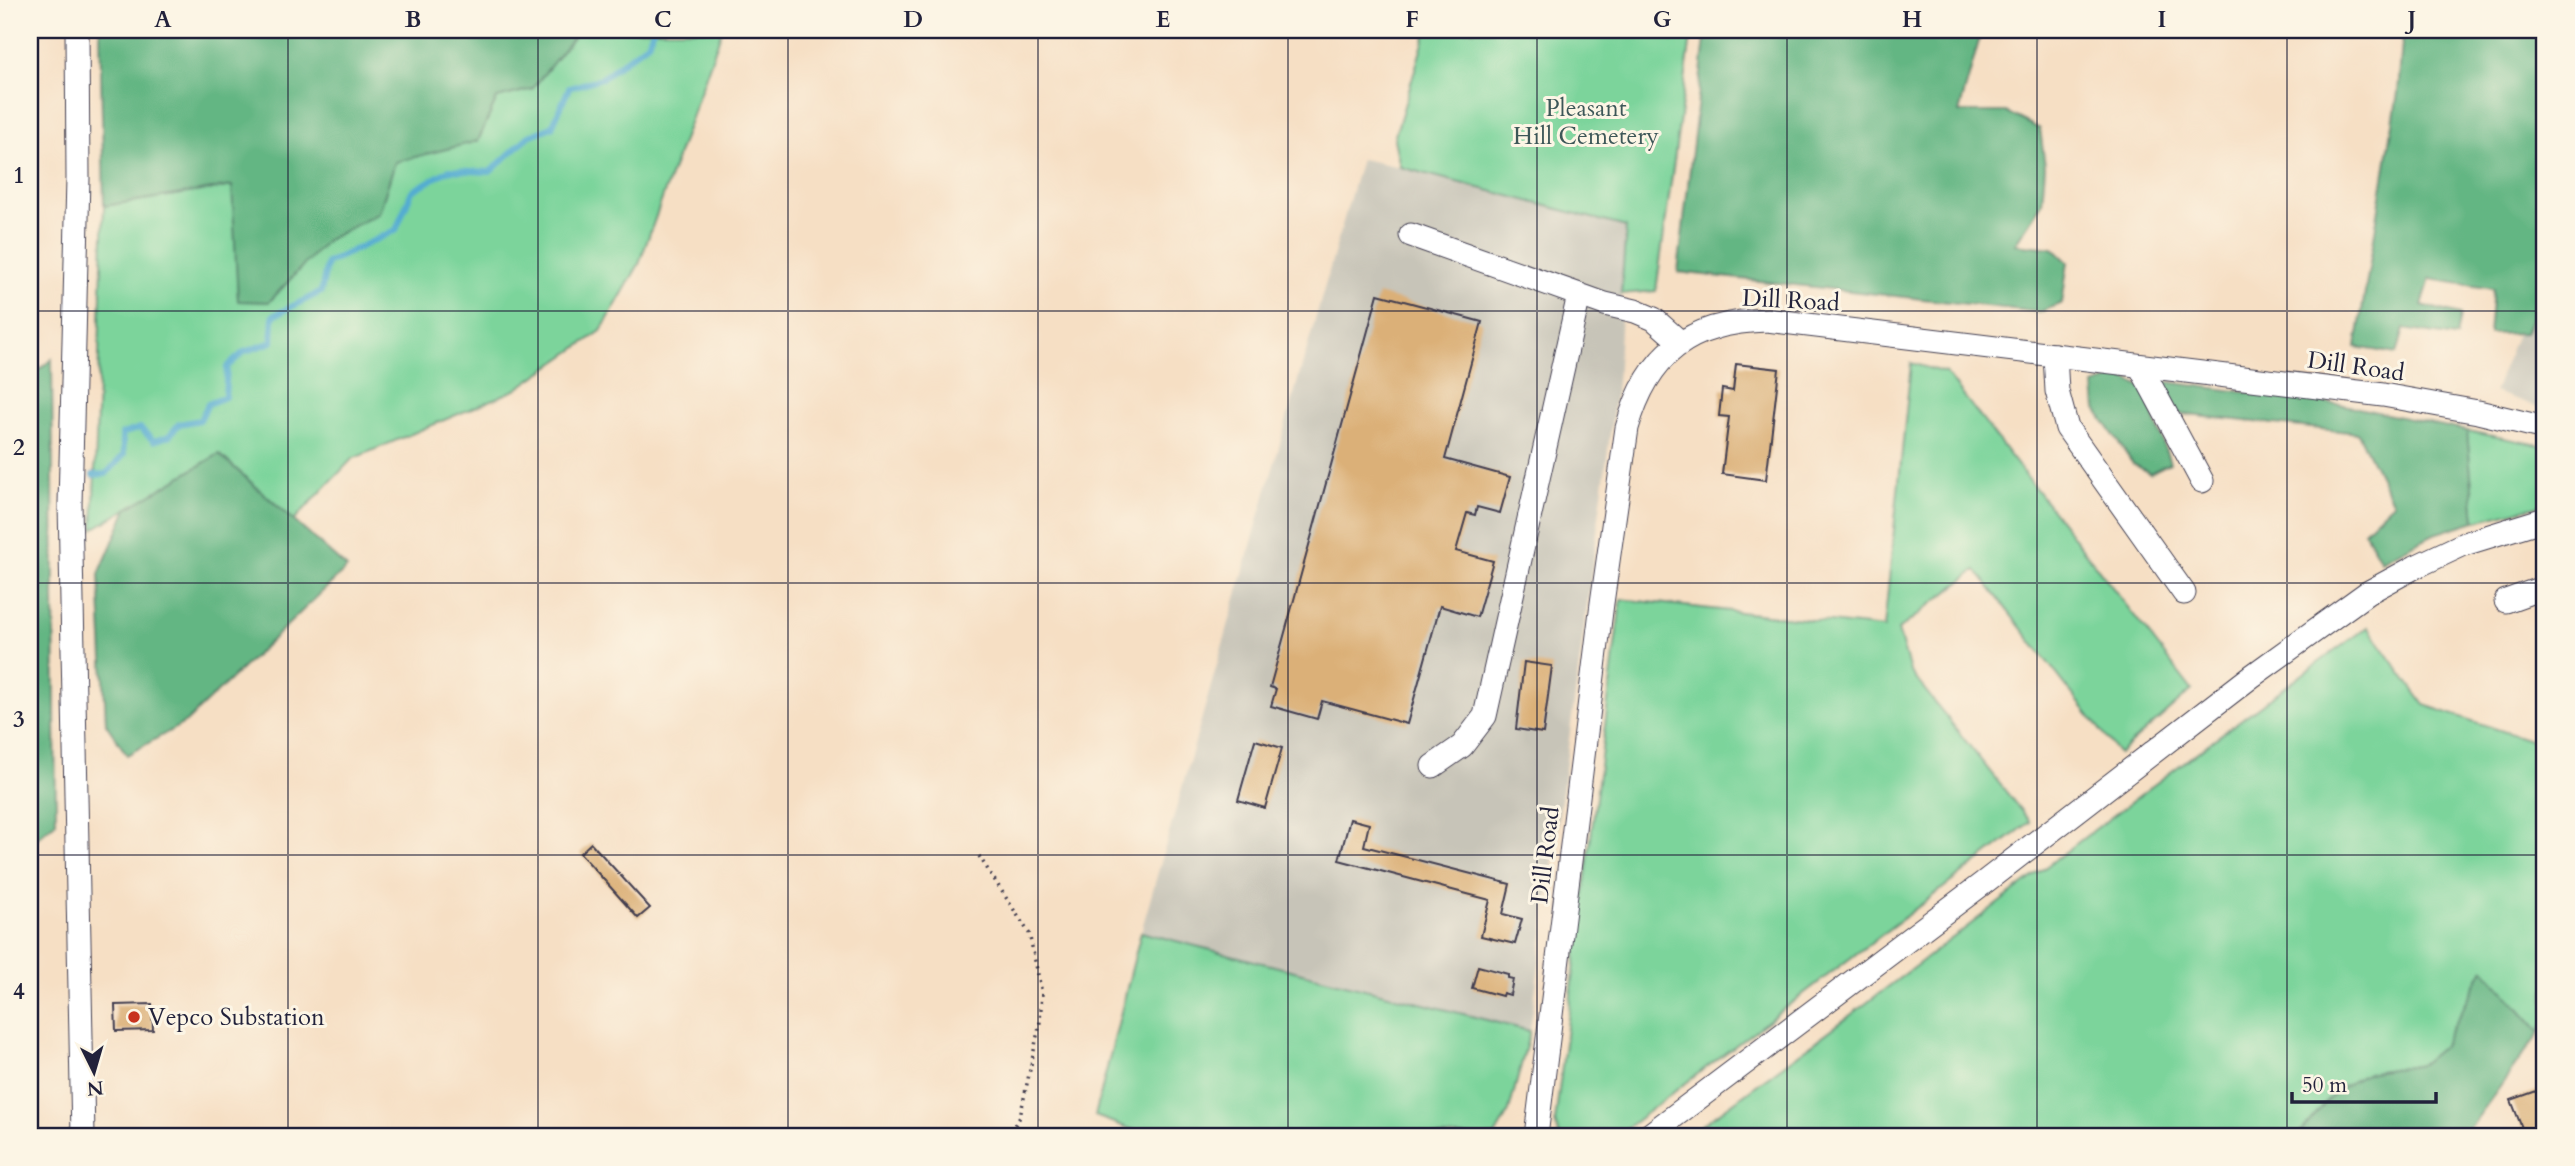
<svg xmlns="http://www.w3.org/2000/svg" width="2575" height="1166" viewBox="0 0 2575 1166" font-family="Cardo,serif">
<rect width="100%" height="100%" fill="#fcf5e5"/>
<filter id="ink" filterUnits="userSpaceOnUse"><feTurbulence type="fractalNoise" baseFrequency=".0143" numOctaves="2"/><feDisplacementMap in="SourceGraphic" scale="14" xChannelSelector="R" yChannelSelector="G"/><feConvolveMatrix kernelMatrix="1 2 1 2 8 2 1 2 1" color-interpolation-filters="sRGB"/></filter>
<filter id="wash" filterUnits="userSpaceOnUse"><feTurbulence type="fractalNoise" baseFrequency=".00686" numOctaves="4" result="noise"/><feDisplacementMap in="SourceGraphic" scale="28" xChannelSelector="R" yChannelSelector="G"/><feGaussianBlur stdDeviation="1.57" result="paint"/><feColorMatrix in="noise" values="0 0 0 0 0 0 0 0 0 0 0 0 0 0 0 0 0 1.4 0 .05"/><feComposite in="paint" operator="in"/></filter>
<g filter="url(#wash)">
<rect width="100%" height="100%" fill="#f6dfc4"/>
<!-- industrial -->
<g fill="#c7c4b8">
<path d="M1361 159 1400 167 1626 227 1617 382 1530 1031 1141 932Z"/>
<path d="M2545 263V409L2494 392Z"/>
</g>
<!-- green -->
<g fill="#7bd49b" stroke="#4e7b6b" stroke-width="2">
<path d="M579 30H722L639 264 601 331 515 390 352 459 294 520 219 454 93 529 104 206 233 186 238 300 269 302 327 240 379 213 395 162 478 141 497 98 532 89Z"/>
<path d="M1427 30H1692L1656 291 1621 294 1626 227 1400 167 1394 139Z"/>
<path d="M1911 363 1946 373 2192 690 2119 754 1976 570 1898 630 1910 671 2030 822 1616 1136H1559L1555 1122 1621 599 1884 628Z"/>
<path d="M2467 431 2545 446V504L2475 521Z"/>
<path d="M2368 627 2424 705 2545 745V1020L2540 1032 2484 969 2442 1047 2422 1064 2367 1073 2336 1091 2297 1136H1687C1917 970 2137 792 2368 627Z"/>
<path d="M1141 932 1530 1031 1509 1111 1495 1136H1150L1095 1116Z"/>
</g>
<!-- forest -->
<g fill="#64b683" stroke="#436c5f" stroke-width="2">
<path d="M100 30H579L532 89 497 98 478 141 395 162 379 213 327 240 269 302 238 301 232 186 104 206Z"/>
<path d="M1706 30H1982L1959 112H2006L2040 129 2045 166 2042 203 2015 244 2053 248 2068 262 2062 303 2040 312 1678 272Z"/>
<path d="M2403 30H2545V286L2525 333 2489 334 2493 289 2430 279 2422 305 2460 315 2456 337 2404 329 2397 354 2356 347 2398 93Z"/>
<path d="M52 359 56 822 30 844V377Z"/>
<path d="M2121 376 2144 388 2170 463 2150 473 2133 464 2096 409 2094 385Z"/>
<path d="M2160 381 2344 405 2467 431 2475 521 2434 534 2381 561 2364 531 2393 503 2358 433 2179 414Z"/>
<path d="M219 454 347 568 186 722 127 755 106 724 99 574 127 509Z"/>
<path d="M2484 969 2540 1032 2464 1136H2297L2336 1091 2367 1073 2421 1064 2442 1047Z"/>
</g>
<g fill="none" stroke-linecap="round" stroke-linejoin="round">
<!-- stream -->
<path stroke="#53acd1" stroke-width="6" d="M93 475 106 474 124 455 122 434 140 428 154 441 169 436 179 424 200 420 208 404 225 397 227 367 244 352 272 342 273 316 321 292 327 263 396 230 412 191 449 170 490 172 529 136 552 127 569 88 602 78 648 43 653 30"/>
</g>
<g id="blocks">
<!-- building -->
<g fill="#dbb078">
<path d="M1378 294 1482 322 1445 459 1510 477 1500 513 1477 507 1475 515 1467 513 1456 551 1493 561 1477 617 1440 606 1407 724 1322 701 1317 719 1271 706 1276 689 1270 687Z"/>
<path d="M1736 364 1779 369 1766 480 1722 474 1729 417 1719 416 1722 389 1733 391Z"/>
<path d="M1524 662 1552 666 1543 733 1516 729Z"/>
<path d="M1255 740 1282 748 1265 808 1238 800Z"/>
<path d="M1350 819 1369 824 1364 846 1510 884 1503 914 1522 919 1515 944 1481 936 1490 900 1339 860Z"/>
<path d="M591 843 650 908 638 918 580 853Z"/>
<path d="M1478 966 1508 974V978L1513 979 1510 995 1503 993 1502 996 1472 988Z"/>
<path d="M152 1004 153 1030 116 1031 115 1005Z"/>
<path d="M2545 1088V1124L2524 1133 2511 1100Z"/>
</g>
</g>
</g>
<g filter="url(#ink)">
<use href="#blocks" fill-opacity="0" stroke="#423e50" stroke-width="2"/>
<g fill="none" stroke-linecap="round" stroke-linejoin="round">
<defs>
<g id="minor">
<path d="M77 30 78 178 70 504 83 1136"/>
<path d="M1411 235 1605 304 1635 311 1654 319 1680 342"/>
<path d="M2055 355 2057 391 2067 428 2184 593"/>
<path d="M2140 366 2202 481"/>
<path d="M2506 601 2545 587"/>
<path d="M1433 766 1462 746 1485 716 1579 295"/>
<path d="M1536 1136 1602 603 1627 428C1648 353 1690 322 1767 320L2383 395 2478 412 2545 428"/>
<path d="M1648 1136 1986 881 2252 676 2367 593 2415 567 2464 544 2545 519"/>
</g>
</defs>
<!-- minor casing -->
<use href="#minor" stroke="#423e50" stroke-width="25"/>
<!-- path -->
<path stroke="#423e50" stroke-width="3.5" stroke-dasharray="2 5" stroke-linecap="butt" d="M979 856 1029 933 1042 993 1040 1022 1020 1117 1008 1136"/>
<!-- minor -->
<use href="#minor" stroke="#fff" stroke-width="23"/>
</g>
</g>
<!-- grid -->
<path fill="none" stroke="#22223b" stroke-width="2" stroke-opacity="0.55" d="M288 30V1136M538 30V1136M788 30V1136M1038 30V1136M1288 30V1136M1537 30V1136M1787 30V1136M2037 30V1136M2287 30V1136M30 311H2545M30 583H2545M30 855H2545"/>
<!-- markers -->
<circle fill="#c8321e" stroke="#fcf5e5" stroke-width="2.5" cx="134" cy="1017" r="7"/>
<g text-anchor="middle" stroke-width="6" stroke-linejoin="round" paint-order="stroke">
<!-- park labels -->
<g font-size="24" fill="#3d5758" stroke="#fcf5e5">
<text x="1586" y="116">Pleasant<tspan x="1586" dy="28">Hill Cemetery</tspan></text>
</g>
<!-- street labels -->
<g font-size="24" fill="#22223b" stroke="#fcf5e5">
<text transform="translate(1791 300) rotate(3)" y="8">Dill Road</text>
<text transform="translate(2356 366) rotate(8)" y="8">Dill Road</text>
<text transform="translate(1545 855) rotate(-83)" y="8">Dill Road</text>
</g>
<!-- poi labels -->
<g font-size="24" fill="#22223b" stroke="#fcf5e5" text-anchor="start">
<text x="148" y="1025">Vepco Substation</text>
</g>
</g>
<!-- margin -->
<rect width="2575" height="1166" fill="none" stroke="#fcf5e5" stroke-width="77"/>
<!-- north arrow -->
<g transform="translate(94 1072) rotate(175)" stroke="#fcf5e5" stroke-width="5" paint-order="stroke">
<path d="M0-5L12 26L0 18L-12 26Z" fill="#22223b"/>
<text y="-10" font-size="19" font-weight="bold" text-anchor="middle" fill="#22223b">N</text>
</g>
<!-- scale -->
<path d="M2292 1092v10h144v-10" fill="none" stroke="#22223b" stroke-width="3.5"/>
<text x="2302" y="1092" font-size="21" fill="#22223b" stroke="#fcf5e5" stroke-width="5" paint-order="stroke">50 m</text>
<rect x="38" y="38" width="2498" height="1090" fill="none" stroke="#22223b" stroke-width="2.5"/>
<g font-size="23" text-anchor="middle" font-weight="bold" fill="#22223b">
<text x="163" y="27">A</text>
<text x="413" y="27">B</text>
<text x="663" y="27">C</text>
<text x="913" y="27">D</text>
<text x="1163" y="27">E</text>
<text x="1412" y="27">F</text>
<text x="1662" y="27">G</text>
<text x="1912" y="27">H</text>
<text x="2162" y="27">I</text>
<text x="2412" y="27">J</text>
<text x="19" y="183">1</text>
<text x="19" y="455">2</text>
<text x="19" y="727">3</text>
<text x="19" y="999">4</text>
</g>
</svg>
